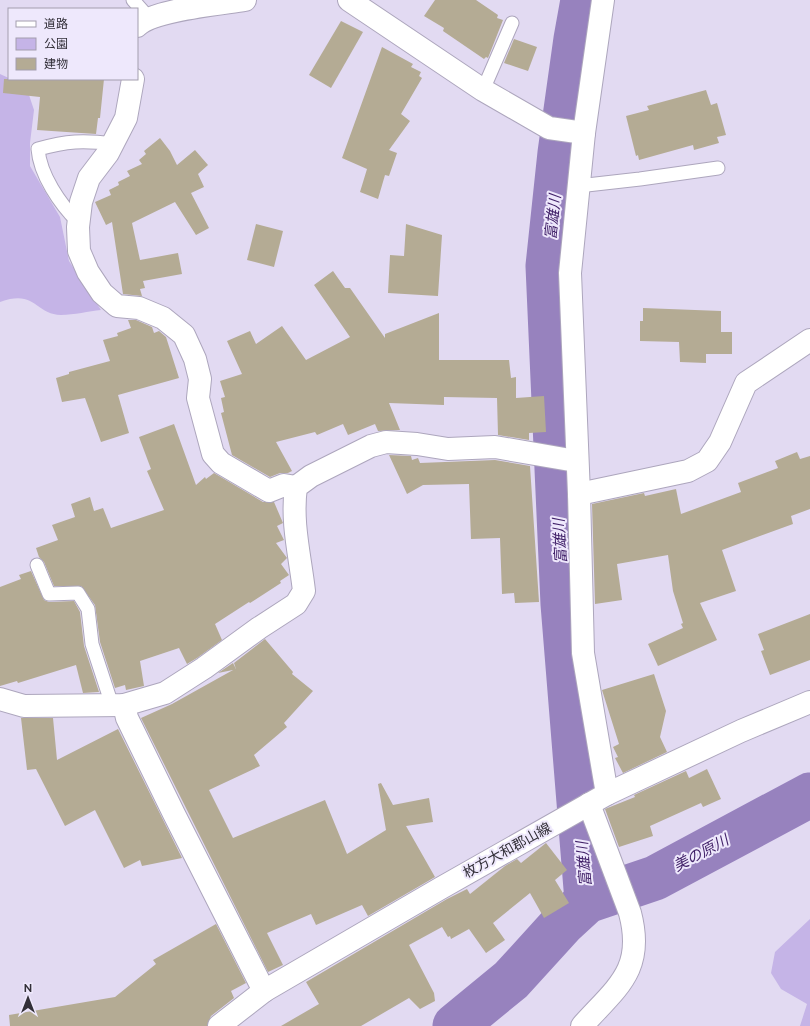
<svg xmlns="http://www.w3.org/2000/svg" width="810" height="1026" viewBox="0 0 810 1026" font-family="Raleway,'Noto Sans JP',sans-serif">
<rect width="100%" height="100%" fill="#e2daf2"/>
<!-- green -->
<g fill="#c5b4e7">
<path d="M0 74 26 86 34 110 30 143V166L60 217 69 261 101 310C89 311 74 315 61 315 34 314 36 289 0 302Z"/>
<path d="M810 919V1026H800L807 1004 781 989 771 973 775 952Z"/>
</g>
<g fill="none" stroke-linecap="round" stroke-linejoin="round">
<!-- river -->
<g stroke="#9782be" stroke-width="45">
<path d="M583 0 576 39 560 153 548 266 563 604 587 901"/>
<path d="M455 1026 511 980 562 924 587 901 655 878 810 795"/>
</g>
</g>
<!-- building -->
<g fill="#b4ab94">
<path d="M435 0H476L498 15 497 18 503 20 488 58 486 57 484 59 443 31 444 28 424 16Z"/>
<path d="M341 21 363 32 331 88 309 75Z"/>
<path d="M514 39 537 47 528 71 504 63Z"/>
<path d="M382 47 413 64 411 67 421 72 419 76 422 78 401 114 410 121 389 150 397 153 389 176 385 175 378 199 360 192 367 169 342 158Z"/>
<path d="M4 79H104L100 118H98L96 134 37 130 40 97 3 93Z"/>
<path d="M706 90 711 105 717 103 726 135 717 137 719 143 694 150 693 145 639 160 638 155 636 156 626 116 649 110 647 106Z"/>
<path d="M160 138 170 151 177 165 195 150 208 165 198 174 204 187 191 193 209 228 196 235 175 202 132 223 140 260 178 253 182 274 143 281 145 288 140 289 142 296 123 294 112 222 106 225 95 202 111 195 109 190 119 185 118 182 130 176 127 171 142 164 139 160 146 154 144 151Z"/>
<path d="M256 224 283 231 274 267 247 260Z"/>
<path d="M406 224 442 235 438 296 388 293 390 255 404 256Z"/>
<path d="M333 271 345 288H350L385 338V334L439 313V360H509L511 378 516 377V398L544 396 546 432 529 433V440L498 435 497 398 444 397V405L389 403 400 430 378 431 375 424 348 435 343 424 317 435 315 432 276 442 292 471 288 473H280L270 477 232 455 221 413 224 412 221 398 225 397 220 381 242 374 227 341 250 331 256 344 282 326 306 360 350 337 314 285Z"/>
<path d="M643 308 721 311V332H732V354H706V363L680 362 679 342 640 341V321H643Z"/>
<path d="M128 320H136L152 327 154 333 159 331 166 337 179 378 118 395 129 433 101 442 85 398 62 402 56 378 69 374V372L110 361 103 340 118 336 117 333 131 328Z"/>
<path d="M174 424 196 485 205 477 206 479 214 473 263 502H274L283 523 277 526 284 540 276 543 287 558 281 564 289 575 280 581 281 583 250 603 249 602 215 624 222 640 197 658 187 664 179 648 140 661 144 686 126 690 125 685 115 688 100 642 95 605 81 586H54L44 562 39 557 36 548 58 540 52 525 75 517 71 504 90 497 94 511 103 508 111 528 164 510 147 471 151 469 139 437Z"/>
<path d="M797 452 800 459 810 456V509L791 516 793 524 722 550 736 591 700 603 717 640 658 666 648 644 683 628 681 624 683 623 673 591 668 555 617 564 622 600 595 604 592 504 644 493 645 496 676 489 681 514 741 492 738 483 778 468 775 461Z"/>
<path d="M389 455 411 456 412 460 418 458 420 463 495 460 530 466 539 602 515 603 514 593 502 594 500 538 471 539 469 484 423 485 407 494Z"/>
<path d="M31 571 44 600 49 602 74 601 80 612 84 646 99 692 83 693 76 665 18 683 17 681 0 686V587L21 579 19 575Z"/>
<path d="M810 614V660L770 675 761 651 764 650 758 634Z"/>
<path d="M265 639 293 672 292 674 313 691 284 723 287 727 254 755 260 766 209 790 233 838 325 800 347 854 386 830 378 784 381 783 393 805 429 798 433 822 406 826 435 877 368 916 362 905 316 925 311 914 267 933 283 965 268 972 141 718 172 704 233 670 218 673 233 663 236 669 234 663Z"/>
<path d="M654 674 666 711 660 737 667 752 623 773 615 758 618 757 613 747 619 744 602 690Z"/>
<path d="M21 718H53L57 760 118 729 182 858 142 866 140 860 124 868 95 810 65 826 36 769 27 770Z"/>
<path d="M707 769 721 799 703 807 701 803 650 826 653 836 619 847 605 809 635 797 634 795 686 771 689 778Z"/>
<path d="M546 843 567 870 555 880 569 903 544 918 530 893 493 923 505 940 486 953 469 929 451 939 450 936 448 937 442 927 409 945 434 993 435 1001 420 1009 409 998 361 1026H281L319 1004 306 982 447 899 467 889 470 894 505 866 517 859 521 863Z"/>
<path d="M216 924 246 983 231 991 234 998 211 1016 207 1026H10L9 1015 115 997 156 964 153 960Z"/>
</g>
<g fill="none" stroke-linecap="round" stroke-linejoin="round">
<defs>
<g id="service">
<path d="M133 0 149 18"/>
<path d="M483 90 512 23"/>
<path d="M578 186 640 179 718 168"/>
<path d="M78 222C60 204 40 175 38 149 67 141 83 140 113 144"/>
<path d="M37 565 49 594 78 593 88 609 92 644 112 705"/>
</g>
<g id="minor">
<path d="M349 0 483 90 549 128 584 133"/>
<path d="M603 0 584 133 570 273 579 494 583 653 607 794"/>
<path d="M137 26C153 10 220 4 245 0"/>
<path d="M133 79 126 118 108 153 89 178 81 202 78 227 79 251 88 272 102 293 117 306 139 308 163 318 184 335 195 359 200 379 198 398 213 454 221 463 269 491 284 485 296 487"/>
<path d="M579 494 688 471 707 461 720 442 746 383 810 340"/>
<path d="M0 699 24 706 124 705 165 693 204 668 259 628 296 604 304 591C300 556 291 522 296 487L311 476 371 446 386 442 417 444 448 449 495 447 576 461"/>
<path d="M124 705 127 718 174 814 264 991"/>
<path d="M582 1026C617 987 645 970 630 913L589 804"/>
</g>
<path id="primary" d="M219 1026 264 991 441 888 607 794 741 731 810 702"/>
</defs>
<!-- service casing -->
<use href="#service" stroke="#ada6bd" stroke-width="15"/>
<!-- minor casing -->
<use href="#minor" stroke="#ada6bd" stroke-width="24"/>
<!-- primary casing -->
<use href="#primary" stroke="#ada6bd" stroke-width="24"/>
<!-- service -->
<use href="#service" stroke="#fff" stroke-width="13"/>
<!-- minor -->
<use href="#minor" stroke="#fff" stroke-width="22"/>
<!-- primary -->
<use href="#primary" stroke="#fff" stroke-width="22"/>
</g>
<g text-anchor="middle" stroke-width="4" stroke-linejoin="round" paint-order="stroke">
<!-- street labels -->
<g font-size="14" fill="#322f38" stroke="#eee8fc">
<text transform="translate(507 850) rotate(-29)" y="5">枚方大和郡山線</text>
</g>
<!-- water labels -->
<g font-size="15" font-style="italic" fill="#3f1f67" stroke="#eee8fc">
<text transform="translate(553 217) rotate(-84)" y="5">富雄川</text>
<text transform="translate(560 541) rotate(-93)" y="5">富雄川</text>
<text transform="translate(701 853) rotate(-28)" y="5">美の原川</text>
<text transform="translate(584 864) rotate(-95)" y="5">富雄川</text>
</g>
</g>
<!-- legend -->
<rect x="8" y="8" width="130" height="72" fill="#eee8fc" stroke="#a39eae"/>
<rect x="16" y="21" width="20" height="6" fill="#ffffff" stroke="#a39eae"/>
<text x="44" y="28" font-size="12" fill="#322f38">道路</text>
<rect x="16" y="38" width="20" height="12" fill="#c5b4e7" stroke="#a39eae"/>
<text x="44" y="48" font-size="12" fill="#322f38">公園</text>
<rect x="16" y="58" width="20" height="12" fill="#b4ab94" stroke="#a39eae"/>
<text x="44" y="68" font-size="12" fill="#322f38">建物</text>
<!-- north arrow -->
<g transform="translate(28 998)" stroke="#eee8fc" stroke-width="3" paint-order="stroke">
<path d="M0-3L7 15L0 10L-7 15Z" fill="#322f38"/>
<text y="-6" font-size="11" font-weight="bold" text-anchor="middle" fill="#322f38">N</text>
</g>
</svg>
